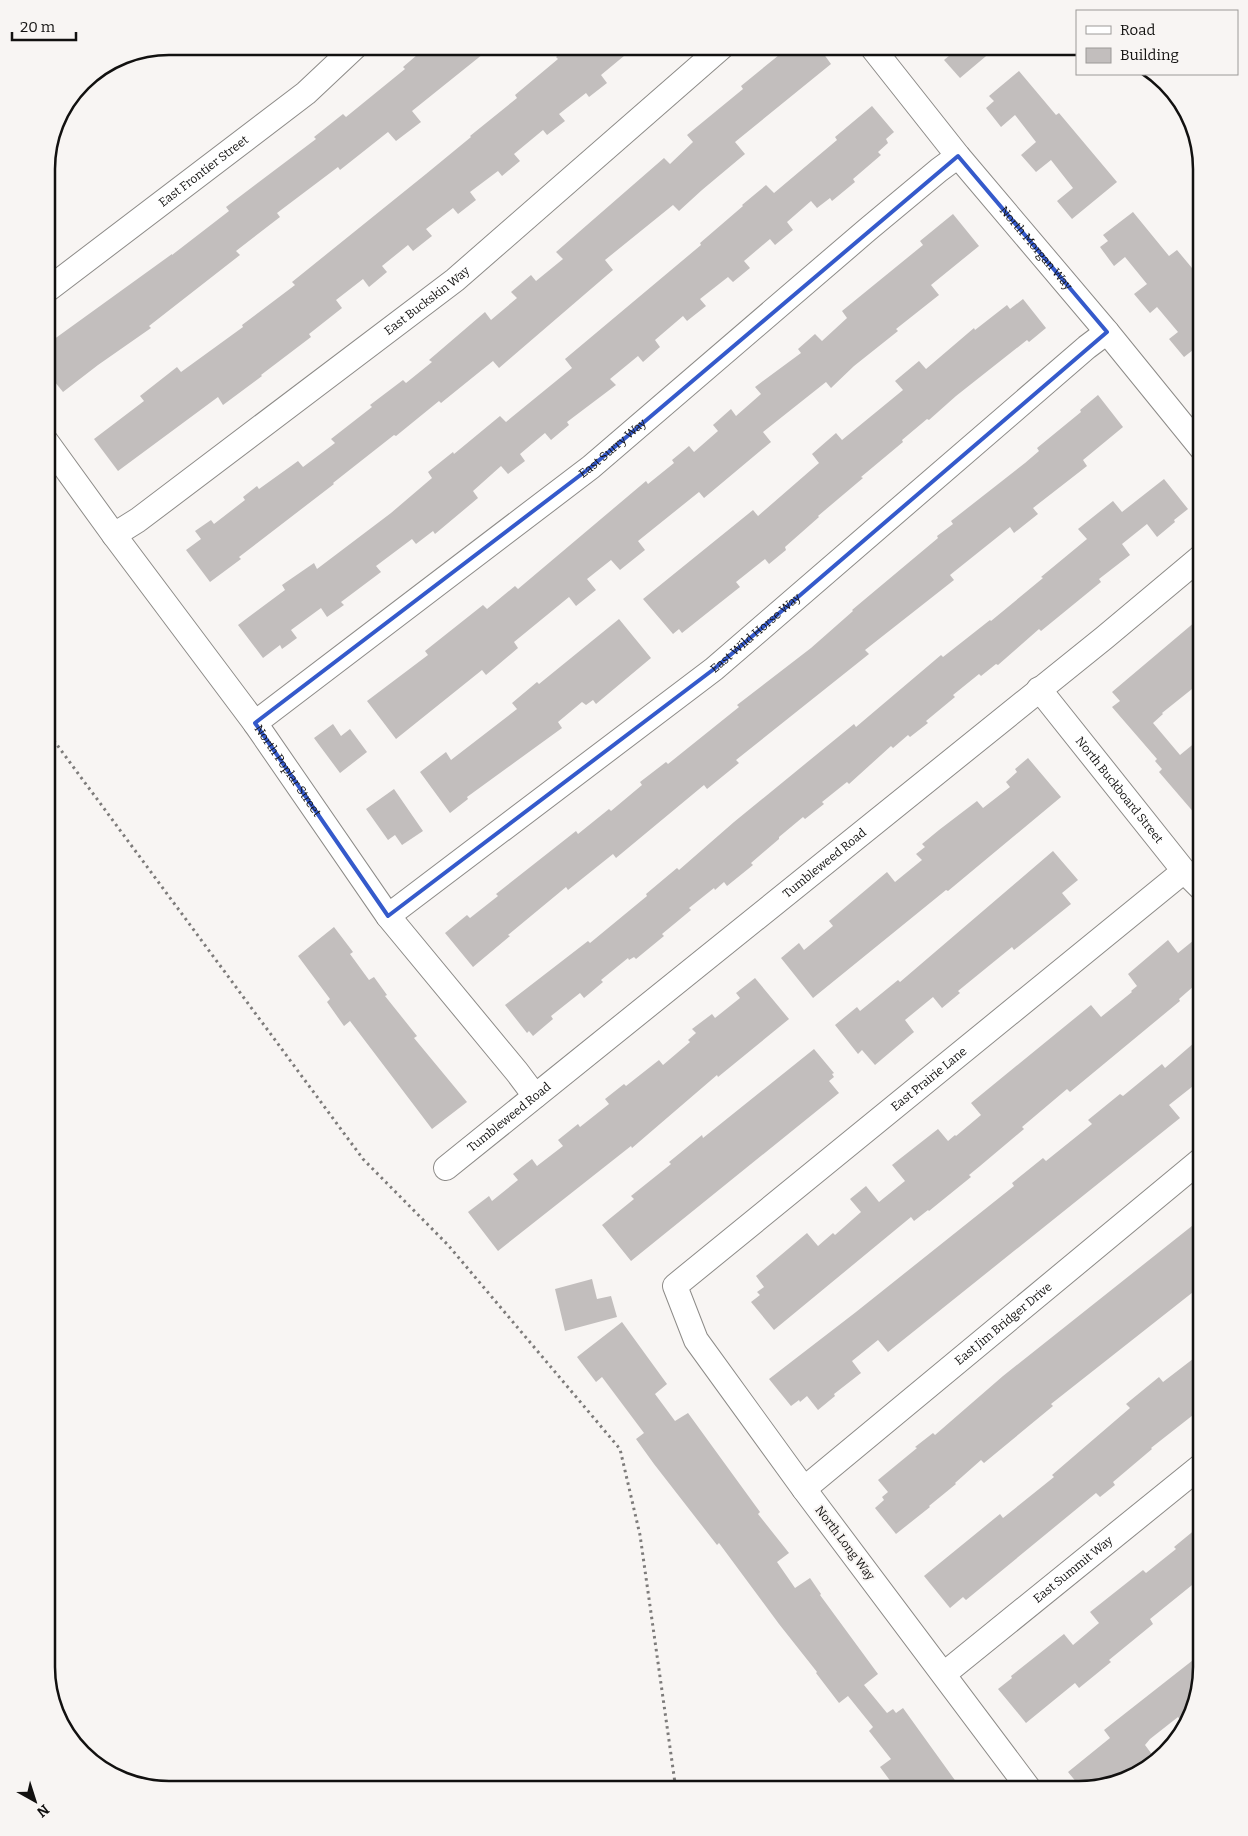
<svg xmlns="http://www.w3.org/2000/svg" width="1248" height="1836" viewBox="0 0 1248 1836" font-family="Bitter,serif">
<rect width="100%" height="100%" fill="#f8f5f3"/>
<!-- building -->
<g fill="#c2bebd">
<path d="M410 46H493L412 111 421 122 396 141 388 132 340 170 338 167 277 213 280 217 236 251 240 255 149 326 151 328 98 365 63 392 46 371V345L172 254V255L229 211 226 207 316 139 314 137 343 114 346 117 405 69 403 67 417 55Z"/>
<path d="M568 46H636L601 75 607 83 589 97 586 93 559 114 565 121 547 135 543 130 514 154 520 161 502 176 498 171 470 192 476 200 458 214 453 208 426 229 432 236 413 251 408 245 382 266 387 272 369 287 363 279 336 300 342 308 309 334 311 337 261 375 262 376 223 405 218 397 118 471 94 439 144 401 140 396 177 367 181 372 243 327 242 325 295 285 292 282 426 174 471 137 470 136 517 98 515 95 558 59 556 57Z"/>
<path d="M786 46H818L831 64 735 142 745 154 702 190 679 211 673 205 605 260 613 270 499 368 493 361 441 403 439 401 396 436 394 435 333 483 334 484 239 557 241 559 210 582 186 550 201 539 195 531 211 520 214 524 245 500 243 497 257 486 259 489 298 461 303 467 335 443 331 439 372 407 370 405 403 380 406 383 432 362 429 360 485 312 491 320 517 298 511 292 531 275 536 281 563 259 556 252 664 158 670 164 693 142 687 135 743 89 741 86 779 55 777 53Z"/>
<path d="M961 46H998L960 78 944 60Z"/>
<path d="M1019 71 1056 115 1059 113 1117 182 1072 219 1057 201 1073 188 1051 160 1036 172 1021 155 1036 142 1015 115 1001 127 986 108 994 101 989 96Z"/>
<path d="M872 106 894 132 886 139 888 143 878 152 881 155 853 179 855 182 832 201 830 198 817 208 811 201 787 222 793 230 775 245 770 239 744 261 750 268 733 282 728 277 700 299 706 306 687 321 683 316 655 340 660 347 643 362 638 356 610 379 616 385 567 422 569 425 551 440 545 433 520 454 525 461 508 474 501 466 473 491 478 498 435 534 433 531 416 544 412 539 376 566 381 572 341 602 344 605 327 617 321 608 291 630 297 638 282 649 280 645 263 658 238 625 285 590 282 585 314 563 317 569 391 513 432 478 428 472 453 452 454 454 500 416 506 422 572 368 565 359 701 245 700 243 743 206 742 205 766 185 774 193 837 140 835 137Z"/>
<path d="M1133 212 1169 256 1177 250 1202 280V343L1184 357 1169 339 1178 332 1157 307 1150 313 1134 294 1147 284 1125 257 1114 266 1100 247 1108 241 1103 235Z"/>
<path d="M953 214 979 246 931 285 939 295 896 329 898 331 854 366 831 388 826 382 763 432 771 442 704 498 699 492 638 541 645 550 620 570 611 560 587 579 596 590 576 606 569 597 514 642 518 648 486 675 482 670 396 739 367 701 428 655 425 651 483 605 487 609 515 586 518 589 646 481 648 484 674 463 672 460 689 446 694 452 718 431 713 425 731 409 736 416 761 394 755 387 801 353 798 349 815 334 822 341 847 318 842 311 923 245 920 241Z"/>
<path d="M1023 299 1046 328 1029 342 1027 340 956 396 929 420 927 419 902 440 903 442 861 477 863 478 818 516 819 517 785 547 786 550 769 564 765 559 736 582 740 587 721 602 682 633 679 629 673 634 643 599 753 510 758 516 819 463 812 454 836 433 842 440 903 390 895 381 919 361 926 369 974 328 975 330 1007 305 1010 309Z"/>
<path d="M1098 395 1123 427 1083 460 1087 466 1033 508 1038 514 1014 533 1010 527 950 575 954 580 865 650 869 654 736 760 739 763 707 789 704 785 616 858 613 854 568 890 566 887 508 935 510 936 473 967 445 933 467 915 470 918 498 896 496 894 576 831 578 834 609 809 611 811 642 785 640 782 666 762 668 764 739 707 737 705 811 648 853 611 852 610 938 538 937 536 953 524 951 521 1025 463 1039 451 1037 448 1081 412 1080 410Z"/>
<path d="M1164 479 1188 509 1174 520 1175 522 1157 537 1147 524 1122 544 1130 555 1099 579 1101 582 1041 631 1039 629 998 665 996 664 981 676 979 674 953 695 955 697 926 721 928 723 910 737 908 735 893 748 891 746 849 784 847 782 822 802 824 804 805 819 803 817 779 837V839L751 863 753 865 727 886 724 882 715 890 714 888 689 908 691 910 662 934 664 936 636 959 634 957 629 960 628 958 601 980 603 982 584 998 580 993 551 1016 553 1019 533 1036 529 1031 527 1033 505 1005 588 941 590 943 647 896 646 894 677 868 679 870 734 822 854 724 856 727 941 655 943 657 990 620 991 621 1043 578 1041 577 1087 539 1078 529 1113 501 1122 512Z"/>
<path d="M1202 616V681L1162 713 1163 714 1153 723 1180 755 1202 737V822L1159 772 1162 769 1155 761 1157 759 1112 707 1120 701 1112 692Z"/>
<path d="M619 619 651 658 596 704 593 700 586 705 582 702 558 722 562 728 467 797 468 799 450 813 420 772 446 752 451 760 517 709 512 703 537 682 539 684Z"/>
<path d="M333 724 341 736 350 729 367 752 340 773 314 738Z"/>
<path d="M1028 758 1061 797 948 891 946 890 813 998 781 958 799 943 804 950 833 926 829 921 887 872 895 882 922 860 916 854 925 847 922 844 939 830 977 801 983 808 1010 787 1006 782 1017 772 1015 769Z"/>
<path d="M394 789 423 831 402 845 395 835 388 840 366 809Z"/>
<path d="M1053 851 1078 880 1062 893 1071 904 1014 950 1012 947 958 991 960 993 942 1008 933 997 905 1020 914 1032 875 1065 862 1050 858 1054 835 1025 857 1007 860 1011 898 980 900 982Z"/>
<path d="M334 927 353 952 350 954 369 980 374 977 387 995 385 996 417 1036 414 1038 467 1102 432 1129 350 1021 344 1026 327 1002 330 999 298 956Z"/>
<path d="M1168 940 1178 953 1194 940 1202 950V979L1179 999 1180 1001 1070 1092 1067 1089 1022 1127 1024 1129 980 1166 969 1175 971 1177 929 1211 928 1210 914 1221 911 1217 774 1330 751 1302 760 1295 757 1292 764 1287 756 1276 807 1233 818 1246 833 1233 835 1235 861 1212 850 1199 866 1186 879 1202 905 1181 892 1165 938 1129 948 1141 955 1135 956 1136 981 1115 971 1103 1091 1005 1101 1017 1132 992 1131 991 1137 986 1128 974Z"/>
<path d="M755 978 789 1019 718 1077 717 1075 632 1148 631 1146 498 1251 468 1212 489 1196 492 1201 518 1180 513 1174 532 1159 537 1166 563 1146 558 1140 578 1124 580 1127 609 1104 605 1099 624 1084 626 1086 659 1060 663 1065 690 1042 688 1040 696 1033 692 1029 712 1014 715 1018 740 998 736 993Z"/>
<path d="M1202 1036V1079L1169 1105 1180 1118 888 1352 878 1340 852 1361 861 1373 834 1394 835 1396 818 1410 807 1396 800 1402 799 1400 791 1406 769 1379 856 1312 1014 1186 1012 1183 1043 1158 1046 1161 1092 1124 1088 1120 1120 1094 1123 1096 1162 1064 1165 1068Z"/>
<path d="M814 1049 834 1073 832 1074 834 1077 829 1081 839 1093 631 1261 602 1225 634 1199 631 1196 671 1164 669 1162 702 1135 703 1138Z"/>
<path d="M1202 1218V1285L1051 1404 1053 1406 984 1463 981 1460 955 1483 956 1484 929 1506 930 1507 896 1534 875 1508 884 1500 882 1497 888 1492 878 1480 917 1448 915 1447 933 1433 935 1435 1003 1376Z"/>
<path d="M592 1279 597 1299 611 1296 617 1317 565 1331 555 1289Z"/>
<path d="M622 1322 667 1384 655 1394 675 1421 688 1413 760 1512 758 1514 789 1553 777 1562 795 1588 810 1578 821 1594 820 1595 878 1674 864 1685 887 1713 893 1709 896 1713 903 1708 962 1790H897L880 1767 891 1759 869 1731 873 1727 848 1696 839 1703 816 1673 817 1672 779 1624 719 1543 717 1545 654 1464 636 1439 644 1433 602 1377 596 1382 577 1357Z"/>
<path d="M1202 1352V1408L1151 1448 1152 1449 1113 1482 1115 1485 1100 1497 1096 1493 966 1600 963 1597 950 1608 924 1576 1000 1514 1003 1518 1054 1477 1052 1475 1130 1408 1126 1404 1159 1377 1163 1382Z"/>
<path d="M1202 1524V1577L1150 1619 1153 1624 1109 1660 1111 1662 1079 1688 1075 1683 1026 1723 998 1689 1012 1678 1011 1676 1064 1634 1073 1645 1099 1623 1090 1612 1143 1570 1146 1573 1176 1549 1174 1547Z"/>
<path d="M1202 1653V1667L1186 1727 1178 1717 1150 1739 1145 1745 1154 1757 1129 1776 1082 1789 1068 1772 1110 1738 1104 1730Z"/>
</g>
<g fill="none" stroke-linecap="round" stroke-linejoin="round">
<defs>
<g id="street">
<path id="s1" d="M871 46 958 156 1107 332 1202 449"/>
<path id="s2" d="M46 291 306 93 356 46"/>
<path id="s3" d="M46 441 114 535 255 723 388 916 517 1072 535 1096"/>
<path id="s4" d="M114 535 138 520 455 280 723 46"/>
<path id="s5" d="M1039 689 1184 871 1202 889"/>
<path id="s6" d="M255 723 591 467 867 230 939 170 958 156"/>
<path id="s7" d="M388 916 714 669 1087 347 1107 332"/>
<path id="s8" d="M446 1168 1104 638 1202 556"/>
<path id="s9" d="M804 1489 1202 1159"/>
<path id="s10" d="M944 1674 1202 1465"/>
<path id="s11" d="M1030 1790 804 1489 696 1340 675 1286 1184 871"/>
</g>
</defs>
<!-- street casing -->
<use href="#street" stroke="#8d8b88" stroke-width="26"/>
<!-- path -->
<path stroke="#7d7b7a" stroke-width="3" stroke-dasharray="2.5 4" stroke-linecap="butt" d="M46 730 363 1159 448 1245 620 1449 640 1535 676 1790"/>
<!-- street -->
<use href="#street" stroke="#fff" stroke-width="24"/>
</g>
<!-- marked area -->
<path fill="none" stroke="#355acb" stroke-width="4" stroke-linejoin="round" d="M958 156 1107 332 714 669 388 916 255 723 591 467Z"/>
<g text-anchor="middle" stroke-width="4" stroke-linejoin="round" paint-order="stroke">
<!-- street labels -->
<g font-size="12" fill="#121110" stroke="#f8f5f3">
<text dy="4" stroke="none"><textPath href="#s2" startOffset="198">East Frontier Street</textPath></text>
<text dy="4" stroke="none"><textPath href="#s1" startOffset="261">North Morgan Way</textPath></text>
<text dy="4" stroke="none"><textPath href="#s4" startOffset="391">East Buckskin Way</textPath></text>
<text dy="4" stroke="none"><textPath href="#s6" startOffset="451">East Surry Way</textPath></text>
<text dy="4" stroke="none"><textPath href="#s7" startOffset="464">East Wild Horse Way</textPath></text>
<text dy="4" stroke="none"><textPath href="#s3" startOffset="409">North Poplar Street</textPath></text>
<text dy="4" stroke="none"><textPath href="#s5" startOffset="129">North Buckboard Street</textPath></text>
<text dy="4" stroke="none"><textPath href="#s8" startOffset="486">Tumbleweed Road</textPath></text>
<text dy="4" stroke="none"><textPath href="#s11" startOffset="946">East Prairie Lane</textPath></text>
<text dy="4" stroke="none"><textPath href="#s8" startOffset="81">Tumbleweed Road</textPath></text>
<text dy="4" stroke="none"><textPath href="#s9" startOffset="259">East Jim Bridger Drive</textPath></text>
<text transform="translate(845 1543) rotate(53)" y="4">North Long Way</text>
<text dy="4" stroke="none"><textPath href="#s10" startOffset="166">East Summit Way</textPath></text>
</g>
</g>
<!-- crop -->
<path d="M0 0H1248V1836H0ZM169 55H1079A114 114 0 0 1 1193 169V1667A114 114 0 0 1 1079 1781H169A114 114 0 0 1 55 1667V169A114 114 0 0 1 169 55Z" fill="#f8f5f3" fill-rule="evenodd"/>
<path fill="none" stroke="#121110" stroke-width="2.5" d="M169 55H1079A114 114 0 0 1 1193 169V1667A114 114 0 0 1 1079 1781H169A114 114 0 0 1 55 1667V169A114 114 0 0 1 169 55Z"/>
<!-- legend -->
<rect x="1076" y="10" width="162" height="65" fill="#f8f5f3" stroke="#9c9a98"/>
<rect x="1086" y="26" width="25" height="8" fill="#ffffff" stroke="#9c9a98"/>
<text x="1120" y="35" font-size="15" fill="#121110">Road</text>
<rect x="1086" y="48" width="25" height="15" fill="#c2bebd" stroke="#9c9a98"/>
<text x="1120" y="60" font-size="15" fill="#121110">Building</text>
<!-- north arrow -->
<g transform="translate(35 1801) rotate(141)" stroke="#f8f5f3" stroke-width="4" paint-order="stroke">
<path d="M0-4L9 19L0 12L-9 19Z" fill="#121110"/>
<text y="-8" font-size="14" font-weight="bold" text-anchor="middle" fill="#121110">N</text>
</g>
<!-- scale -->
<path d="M12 32v8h64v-8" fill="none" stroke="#121110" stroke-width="2.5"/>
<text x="20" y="32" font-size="15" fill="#121110" stroke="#f8f5f3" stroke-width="4" paint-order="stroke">20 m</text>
</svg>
